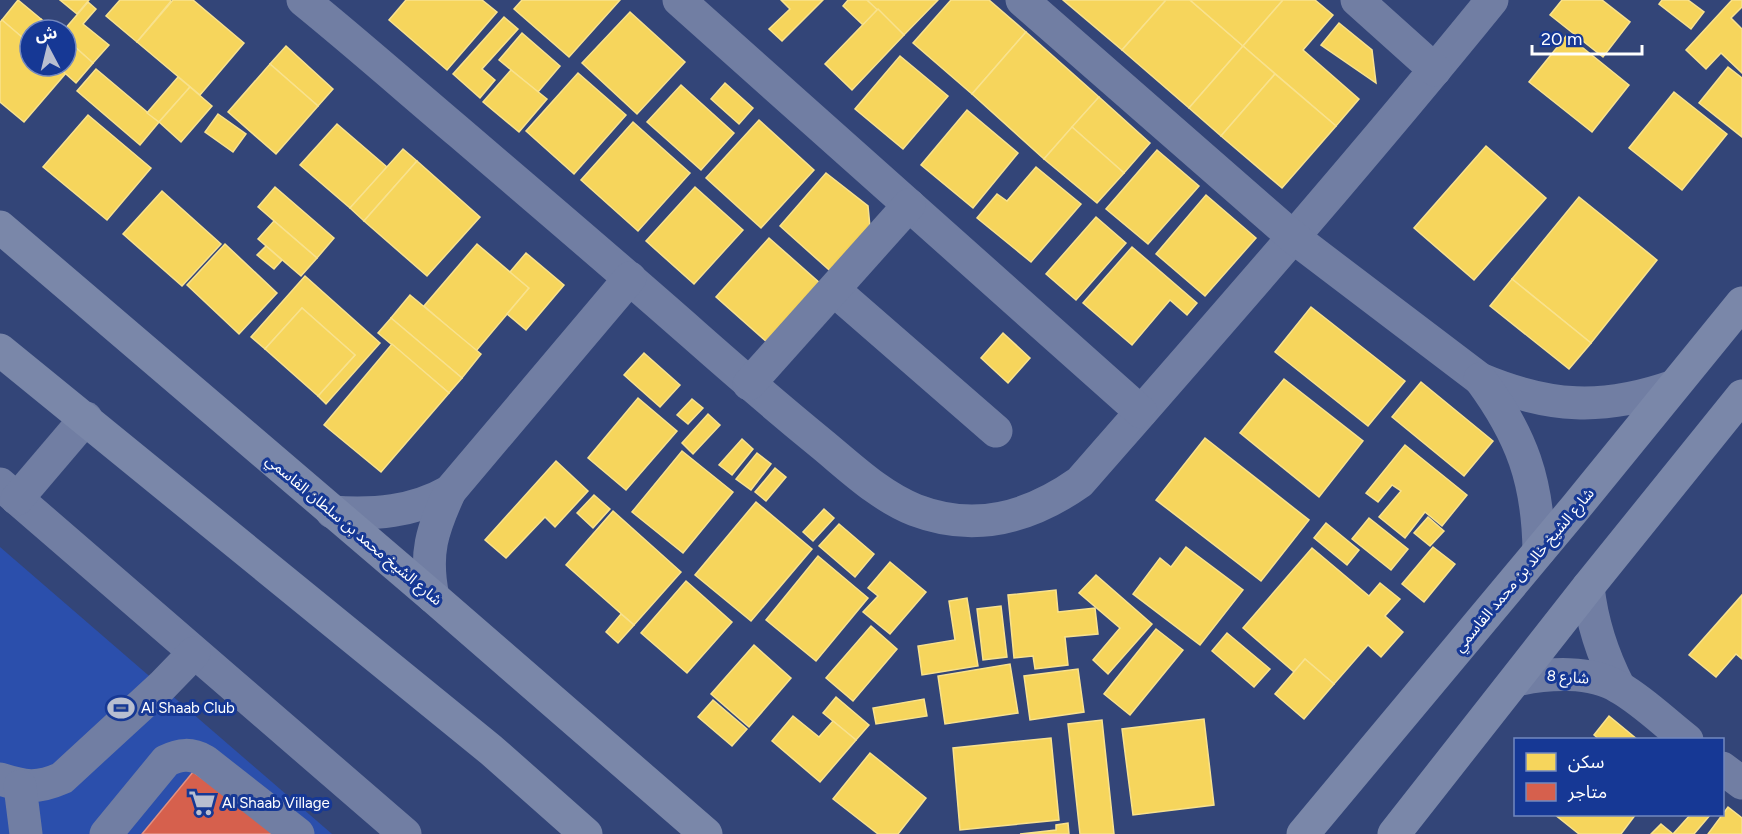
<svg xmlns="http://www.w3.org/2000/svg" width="1742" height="834" viewBox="0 0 1742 834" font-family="Figtree,'Noto Sans Arabic',sans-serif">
<rect width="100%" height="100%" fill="#334578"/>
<!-- green -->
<path fill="#2b4fac" d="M0 547 332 834H0Z"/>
<!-- homes -->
<g fill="#f6d55c" stroke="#f9e28d" stroke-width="1.5">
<path d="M18 0 41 19 24 39 2 20Z"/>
<path d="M60 0H89L77 14Z"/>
<path d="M120 0H170L171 1 137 42 106 16Z"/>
<path d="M173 0H193L244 43 200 95 137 42Z"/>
<path d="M406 0H482L497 12 447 70 389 20Z"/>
<path d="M522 0H620L569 57 514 9Z"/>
<path d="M781 0H823L782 41 769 29 790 9Z"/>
<path d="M848 0H867L878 9 863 25 843 6Z"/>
<path d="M867 0H938L904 35Z"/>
<path d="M951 0H989L1026 32 972 94 913 43Z"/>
<path d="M1063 0H1166L1122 50Z"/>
<path d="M1166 0H1190L1243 46 1189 108 1122 50Z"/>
<path d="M1190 0H1283L1243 46Z"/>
<path d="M1283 0H1315L1333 15 1303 50 1359 99 1336 126 1243 46Z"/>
<path d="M1562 0H1602L1630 22 1603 57 1550 15Z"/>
<path d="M1662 0H1688L1704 12 1691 29 1659 4Z"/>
<path d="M1732 0H1742V7L1731 18 1742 29V73L1721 53 1706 69 1686 50Z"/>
<path d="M88 2 96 9 83 24 109 45 93 63 66 39V30H64Z"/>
<path d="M878 9 904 35 852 90 825 64Z"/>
<path d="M630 12 685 62 637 114 582 63Z"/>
<path d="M504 17 518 29 482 69 495 80 480 98 453 74Z"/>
<path d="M41 19 55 30H31Z"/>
<path d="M2 20 30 44V66H57L66 73 24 122 0 102V22Z"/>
<path d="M1339 23 1372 50 1376 83 1321 45Z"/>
<path d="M1026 32 1099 97 1044 159 972 94Z"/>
<path d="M522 33 560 66 538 92 499 60Z"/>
<path d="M1567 35 1629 85 1592 132 1529 82Z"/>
<path d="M66 39 93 63 76 83 57 66H66Z"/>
<path d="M286 46 333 89 318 106 270 64Z"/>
<path d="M1243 46 1275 74 1221 136 1189 108Z"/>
<path d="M900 56 948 96 903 149 855 109Z"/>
<path d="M270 64 318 106 276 154 228 112Z"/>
<path d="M1728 67 1742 78V137L1699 103Z"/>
<path d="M96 69 159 122 140 145 77 91Z"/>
<path d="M511 70 547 99 519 132 483 102Z"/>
<path d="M578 73 626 115 574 174 526 131Z"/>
<path d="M1275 74 1336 126 1282 188 1221 136Z"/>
<path d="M178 77 190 87 159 122 147 113Z"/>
<path d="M725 83 753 108 739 124 711 99Z"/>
<path d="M681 85 734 133 701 170 647 122Z"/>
<path d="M190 87 212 106 181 142 159 122Z"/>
<path d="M1674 92 1727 134 1682 190 1629 148Z"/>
<path d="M1099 97 1150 143 1124 173 1072 127Z"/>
<path d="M967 110 1018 153 973 208 921 165Z"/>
<path d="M218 114 246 134 233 152 205 132Z"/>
<path d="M88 115 151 168 107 220 43 167Z"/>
<path d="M759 120 814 170 761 228 706 178Z"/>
<path d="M633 122 690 173 638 231 581 180Z"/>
<path d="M337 124 387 167 350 208 300 165Z"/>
<path d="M1072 127 1124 173 1097 203 1044 159Z"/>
<path d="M1486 146 1546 198 1474 280 1414 228Z"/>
<path d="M403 149 417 161 364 221 350 208Z"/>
<path d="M1157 150 1199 186 1148 244 1106 209Z"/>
<path d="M417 161 480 217 427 276 364 221Z"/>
<path d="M1036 167 1081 204 1031 262 977 218 997 194 1007 201Z"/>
<path d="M826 173 868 206 871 238 837 277 780 226Z"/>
<path d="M275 187 334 238 317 258 258 207Z"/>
<path d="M695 187 743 230 694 284 646 241Z"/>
<path d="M162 191 221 244 182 286 123 234Z"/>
<path d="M1206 195 1256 238 1205 296 1156 254Z"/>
<path d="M1579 197 1657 260 1591 343 1512 279Z"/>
<path d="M1096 217 1126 243 1076 300 1046 274Z"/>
<path d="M274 221 317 258 301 276 258 239Z"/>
<path d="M769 238 821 284 768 343 716 297Z"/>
<path d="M225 244 277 293 239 334 187 285Z"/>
<path d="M477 244 529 288 476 351 424 306Z"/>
<path d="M266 246 282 260 274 269 257 255Z"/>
<path d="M1132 247 1197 303 1187 315 1170 300 1132 345 1083 303Z"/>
<path d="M526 253 564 285 526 330 507 314 529 288 510 272Z"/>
<path d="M305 276 380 343 326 404 318 396 355 355 302 308 265 349 251 337Z"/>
<path d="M1512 279 1591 343 1569 369 1490 306Z"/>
<path d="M410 295 481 354 462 378 391 318Z"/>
<path d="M1311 307 1405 381 1368 426 1275 352Z"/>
<path d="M302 308 355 355 318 396 265 349Z"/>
<path d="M391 318 462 378 449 393 378 333Z"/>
<path d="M1003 333 1030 358 1008 383 981 358Z"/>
<path d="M392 344 449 393 381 472 324 425Z"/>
<path d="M644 353 680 385 660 407 624 375Z"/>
<path d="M1284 379 1363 441 1319 497 1240 433Z"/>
<path d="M1421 382 1493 441 1464 476 1392 417Z"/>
<path d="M638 398 677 431 626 490 588 458Z"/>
<path d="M692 399 703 408 688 424 677 415Z"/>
<path d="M708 414 720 425 693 454 682 443Z"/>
<path d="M1205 438 1309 520 1261 581 1156 500Z"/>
<path d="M742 439 753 449 732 475 719 465Z"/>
<path d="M1405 445 1467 495 1442 526 1425 512 1405 538 1379 517 1401 491 1392 485 1378 502 1366 493Z"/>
<path d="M682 451 733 492 683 553 632 512Z"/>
<path d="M757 453 771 464 751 490 736 479Z"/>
<path d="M556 461 588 491 555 527 545 517 506 558 485 540Z"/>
<path d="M775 468 786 477 766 501 755 492Z"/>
<path d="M594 495 610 509 593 528 577 513Z"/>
<path d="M756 502 812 549 751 621 695 575Z"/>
<path d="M824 509 834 518 813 541 803 532Z"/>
<path d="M613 511 681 572 634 625 566 565Z"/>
<path d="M1428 517 1444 531 1430 546 1414 533Z"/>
<path d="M1369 518 1408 549 1391 570 1352 539Z"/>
<path d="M1326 523 1359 550 1347 565 1314 538Z"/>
<path d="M839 524 874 554 855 577 819 546Z"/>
<path d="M1186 547 1243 590 1200 645 1133 594 1160 558 1171 567Z"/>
<path d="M1433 547 1455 564 1424 602 1402 584Z"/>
<path d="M1312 548 1369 596 1380 583 1400 599 1385 616 1403 632 1381 657 1368 645 1334 684 1305 659 1294 672 1243 628Z"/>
<path d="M818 556 868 598 816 661 766 620Z"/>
<path d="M890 562 926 592 890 634 863 612 878 596 868 588Z"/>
<path d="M1096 575 1152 624 1108 674 1093 660 1120 628 1079 593Z"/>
<path d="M686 581 732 622 687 673 641 633Z"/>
<path d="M1056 590 1058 612 1095 608 1098 634 1065 637 1068 665 1035 669 1033 656 1014 658 1008 595Z"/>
<path d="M1742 595V659L1736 654 1716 677 1689 655Z"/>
<path d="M967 598 978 666 922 675 918 646 955 640 949 601Z"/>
<path d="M1001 606 1007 657 983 660 977 609Z"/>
<path d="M621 614 634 625 618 643 606 632Z"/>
<path d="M871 626 897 649 853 701 826 678Z"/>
<path d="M1156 629 1183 650 1130 715 1104 694Z"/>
<path d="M1227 633 1270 669 1254 687 1212 651Z"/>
<path d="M754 645 791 678 749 727 711 694Z"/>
<path d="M1305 659 1334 684 1304 719 1275 694Z"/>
<path d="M1010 664 1018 713 945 724 938 676Z"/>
<path d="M1078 669 1084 712 1030 720 1024 676Z"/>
<path d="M836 697 869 725 856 740 823 713Z"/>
<path d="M924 699 927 716 876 724 873 708Z"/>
<path d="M713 700 747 729 732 746 698 717Z"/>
<path d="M793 716 819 737 833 721 856 740 820 782 772 741Z"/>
<path d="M1609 716 1638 740H1600L1594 735Z"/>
<path d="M1204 719 1214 805 1133 815 1122 729Z"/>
<path d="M1102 720 1114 834H1080L1068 724Z"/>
<path d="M1051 738 1059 820 960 830 953 748Z"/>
<path d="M870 753 926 798 898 834H878L833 799Z"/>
<path d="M1728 807 1742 818V834H1708Z"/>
<path d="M1554 814H1636L1621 834H1579Z"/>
<path d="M1691 814H1711L1694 834H1673Z"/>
<path d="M1068 823 1069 834H1020L1056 830V825Z"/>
<path d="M1661 824 1673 834H1651Z"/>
</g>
<!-- shops -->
<path fill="#d6604d" stroke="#e29082" stroke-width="1.5" d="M193 772 279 834H142Z"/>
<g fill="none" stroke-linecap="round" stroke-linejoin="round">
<!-- minor -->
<g stroke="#717ea3" stroke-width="33">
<path d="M303 0C356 43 408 89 460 133 538 200 616 266 693 334 736 372 779 409 823 445 852 469 880 496 915 510 975 533 1029 518 1080 482 1219 323 1359 164 1492 0"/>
<path d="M679 0 1141 412"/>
<path d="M1022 0 1293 237 1480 379C1549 408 1603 411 1674 386"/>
<path d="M1357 0 1435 70"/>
<path d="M834 290 996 431"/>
<path d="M1480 379C1522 436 1538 481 1539 551"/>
<path d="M749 384 909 205"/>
<path d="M0 484 405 834"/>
<path d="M17 499 86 418"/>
<path d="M332 512C374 515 413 512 450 491"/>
<path d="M1588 587C1592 623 1602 654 1619 687"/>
<path d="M433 597C424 554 432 530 450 491L630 278"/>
<path d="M1516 680C1547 673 1592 670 1620 688 1644 702 1665 723 1687 740"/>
<path d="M1722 768 1742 783"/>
<path d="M0 779C25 787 37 789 62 778L162 686 194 653"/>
<path d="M20 786 26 834"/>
<path d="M106 834 166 761C180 754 191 753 205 761L298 834"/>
</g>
<!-- major -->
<g stroke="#7a87a9" stroke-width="33">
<path d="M0 227 433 597 706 834"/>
<path d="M0 350 491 750 586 834"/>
<path d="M1303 834 1576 507 1742 303"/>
<path d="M1394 834 1588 587 1742 396"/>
</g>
</g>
<!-- icons -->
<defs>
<symbol id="stadium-bare" viewBox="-9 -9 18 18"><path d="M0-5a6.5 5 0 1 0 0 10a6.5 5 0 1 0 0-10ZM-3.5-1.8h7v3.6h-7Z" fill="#b8bed0" stroke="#163895" stroke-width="2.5" paint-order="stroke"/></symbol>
<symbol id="supermarket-bare" viewBox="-9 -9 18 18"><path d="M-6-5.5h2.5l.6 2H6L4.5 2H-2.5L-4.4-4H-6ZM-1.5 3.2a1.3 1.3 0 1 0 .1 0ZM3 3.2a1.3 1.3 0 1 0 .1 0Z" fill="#b8bed0" stroke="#163895" stroke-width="2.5" paint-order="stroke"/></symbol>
</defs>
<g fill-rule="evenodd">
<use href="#stadium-bare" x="102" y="689" width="38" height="38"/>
<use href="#supermarket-bare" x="183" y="784" width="38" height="38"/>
</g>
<g text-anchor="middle" stroke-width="6" stroke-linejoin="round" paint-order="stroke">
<!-- street labels -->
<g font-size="15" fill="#fff" stroke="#163895">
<text transform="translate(354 530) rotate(40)" y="5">شارع الشيخ محمد بن سلطان القاسمي</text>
<text transform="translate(1524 570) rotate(-50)" y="5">شارع الشيخ خالد بن محمد القاسمي</text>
<text transform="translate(1568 677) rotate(4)" y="5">شارع 8</text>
</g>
<!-- poi labels -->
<g font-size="15" fill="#fff" stroke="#163895" text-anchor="start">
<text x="141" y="713">Al Shaab Club</text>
<text x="222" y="808">Al Shaab Village</text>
</g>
</g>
<!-- legend -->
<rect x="1514" y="738" width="210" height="78" fill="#163895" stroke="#7388bf" stroke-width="1.5"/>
<rect x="1526" y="753" width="30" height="18" fill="#f6d55c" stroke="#7388bf" stroke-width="1.5"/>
<text x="1568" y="768" font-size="18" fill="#ffffff">سكن</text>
<rect x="1526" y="783" width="30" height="18" fill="#d6604d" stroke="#7388bf" stroke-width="1.5"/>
<text x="1568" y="798" font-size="18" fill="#ffffff">متاجر</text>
<!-- north arrow -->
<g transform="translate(48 48) rotate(353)"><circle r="28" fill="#163895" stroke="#7388bf" stroke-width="1.5"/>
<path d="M0-4.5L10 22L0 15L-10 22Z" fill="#b8bed0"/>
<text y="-9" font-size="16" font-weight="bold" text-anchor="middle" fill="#ffffff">ش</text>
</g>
<!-- scale -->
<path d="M1532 45v9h110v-9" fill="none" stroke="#ffffff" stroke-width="3"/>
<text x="1541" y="45" font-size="18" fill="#ffffff" stroke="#163895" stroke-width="4.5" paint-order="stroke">20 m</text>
</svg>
